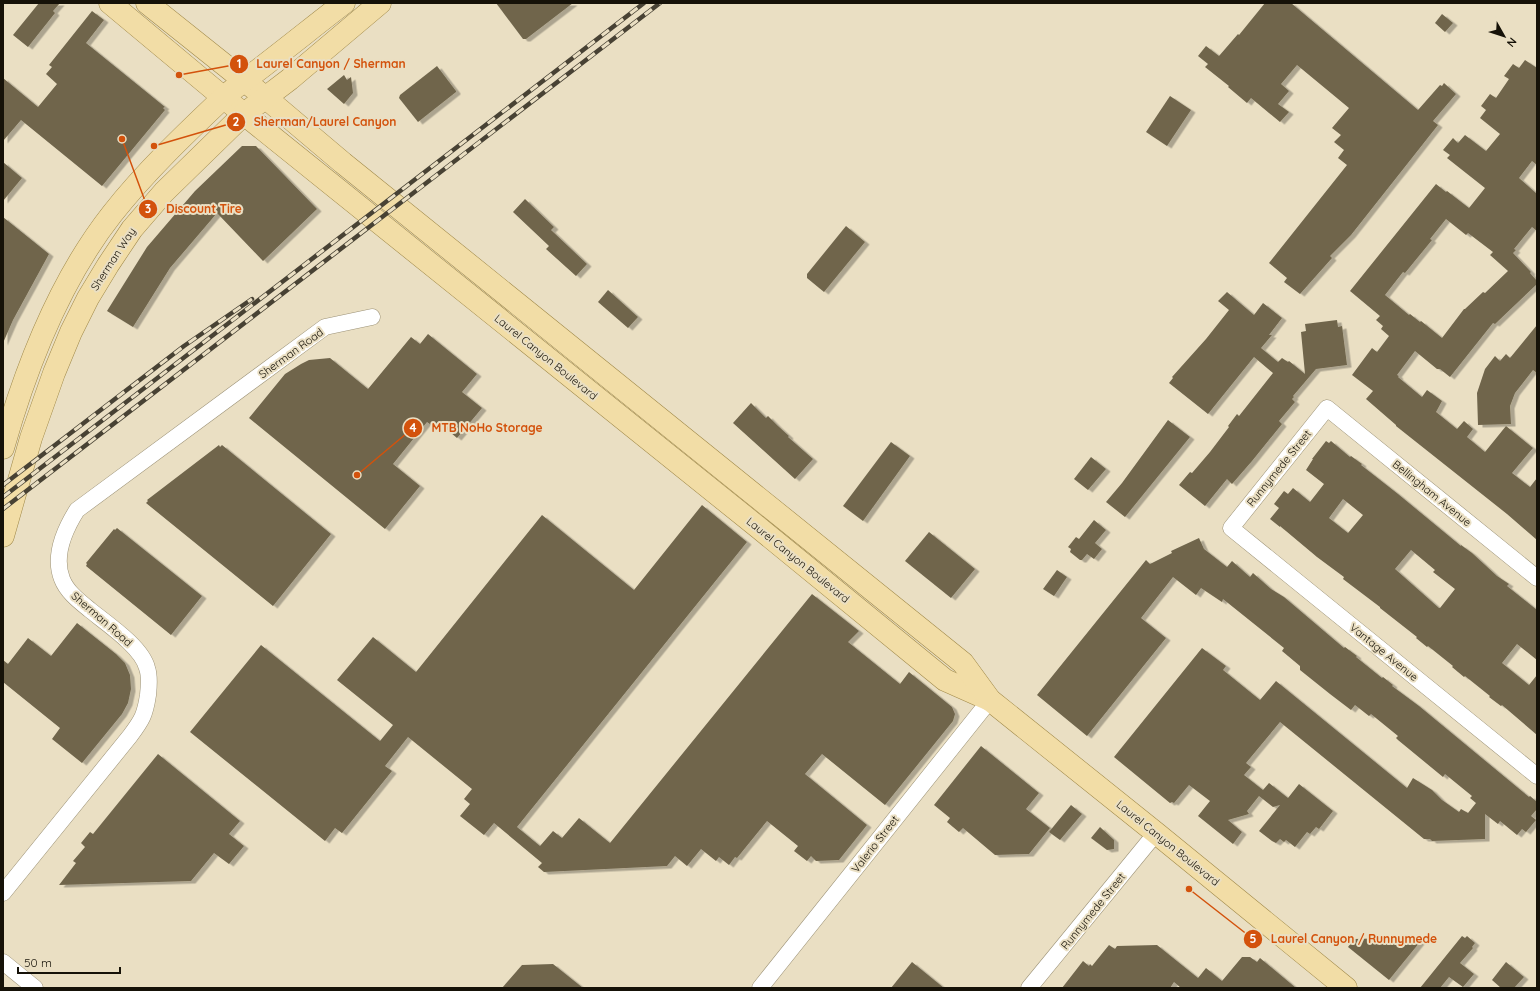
<svg xmlns="http://www.w3.org/2000/svg" width="1540" height="991" viewBox="0 0 1540 991" font-family="Quicksand,sans-serif">
<defs>
<filter id="shadow"><feDropShadow dx="4.5" dy="2.5" stdDeviation="0" flood-color="#0004"/></filter>
</defs>
<rect width="100%" height="100%" fill="#eadfc3"/>
<!-- building -->
<g fill="#6f654c" fill-rule="evenodd" filter="url(#shadow)">
<path d="M39 3H60L53 11 55 13 28 47 13 35Z"/>
<path d="M496 3H573L526 39H523Z"/>
<path d="M1265 3H1291L1418 110 1440 85 1442 86 1444 83 1456 94 1433 121 1438 125 1351 235 1330 256 1332 258 1300 294 1284 282 1287 278 1269 263 1347 165 1338 158 1344 150 1334 142 1341 135 1332 128 1349 108 1297 65 1281 84 1289 91 1278 104 1289 112 1280 122 1251 98 1247 103 1228 87 1229 86 1205 67 1208 64 1198 56 1206 46 1219 56 1238 34 1239 35Z"/>
<path d="M92 11 104 20 86 43 165 107 163 108 165 110 102 186 21 120 3 141V78L38 107 57 84 46 74 52 67 49 65Z"/>
<path d="M1442 14 1453 23 1445 32 1435 23Z"/>
<path d="M1525 60 1537 68V165L1532 161 1519 178 1537 194V231L1532 227 1514 249 1516 250 1513 253 1531 272 1530 273 1537 281V284L1495 324 1493 323 1450 377 1440 369H1437L1415 351 1397 375 1399 376 1398 377 1422 397 1427 390 1442 401 1436 412 1457 429 1464 421 1473 429 1467 437 1485 452 1506 426 1533 448 1512 473 1530 487 1537 478V540L1507 514 1396 426V425L1366 399 1373 391 1352 375 1372 348 1377 352 1389 336 1381 329 1383 326 1376 320 1380 316 1350 291 1436 184 1446 192 1447 191 1469 208 1485 188 1447 158 1450 155 1443 150 1453 138 1458 143 1465 135 1486 151 1500 134 1480 118 1486 110 1481 106 1490 94 1496 98 1509 79 1504 76 1513 64 1519 68ZM1446 219 1466 235 1468 233 1493 252 1490 255 1508 271 1485 293 1483 292 1465 309H1464L1442 338 1421 321 1420 322 1410 314 1409 315 1385 295 1403 272 1405 273 1432 240 1430 239Z"/>
<path d="M437 66 456 91V92L418 122 399 98 400 95Z"/>
<path d="M344 75 347 80 351 77 353 93 344 104 327 89Z"/>
<path d="M1170 96 1191 110 1167 146 1146 132Z"/>
<path d="M242 146H256L317 209 263 261 217 213 170 268 133 327 107 311 147 247 195 191Z"/>
<path d="M3 162 22 178 3 201Z"/>
<path d="M525 199 554 227 551 230 587 264 576 276 546 249 549 246 513 212Z"/>
<path d="M3 217 49 254 13 320 3 343Z"/>
<path d="M846 226 865 242 824 292 807 278V274Z"/>
<path d="M608 290 638 317 628 328 598 302Z"/>
<path d="M1227 292 1254 315 1263 303 1282 318 1269 335H1272L1261 348 1278 362 1282 358 1288 362 1289 361 1305 374 1301 332 1306 331 1305 324 1337 320 1338 327 1342 326 1347 365 1316 369 1293 396 1294 397 1292 399 1295 402 1279 421 1282 424 1252 461 1232 484 1227 479 1205 506 1179 485 1190 472 1192 473 1210 452 1229 427 1228 426 1237 414 1239 416 1273 373 1254 357 1208 414 1169 383 1173 378 1172 377 1206 339 1229 310 1218 301Z"/>
<path d="M1537 325V373L1533 370 1515 393 1510 406 1511 424 1478 425 1477 393 1485 369 1495 356 1500 361 1506 354 1510 358Z"/>
<path d="M428 334 477 374 462 392 482 408 457 438 438 422 434 427 427 422 393 464 420 486 385 529 249 418 285 374 301 364 309 360 330 358 368 389 411 337 420 344Z"/>
<path d="M751 403 766 418 768 416 778 426 789 436 788 437 813 459 795 479 733 423Z"/>
<path d="M1168 420 1190 437 1125 517 1106 502 1122 483Z"/>
<path d="M1326 441 1329 443 1331 441 1350 457 1351 456 1362 464 1361 465 1398 494 1461 546V545L1472 553 1497 576 1509 584 1507 586 1537 610V660L1517 644 1502 663 1529 685 1537 675V735L1502 705 1501 706 1489 697 1490 696 1465 676 1464 677 1452 667 1453 666 1428 646 1427 647 1416 638 1417 637 1380 608V607L1343 579 1344 577 1317 557 1280 526V527L1270 519 1279 508 1274 504 1284 491 1288 494 1293 488 1310 502 1324 484 1306 470 1313 459H1312ZM1343 499 1363 515 1348 533 1329 518ZM1411 550 1435 570 1433 572 1455 589 1440 608H1439L1395 569Z"/>
<path d="M891 442 910 456 863 521 843 506Z"/>
<path d="M219 445 220 447 222 445 331 534 273 606 146 503 148 501 147 500Z"/>
<path d="M1091 457 1106 469 1088 490 1074 479Z"/>
<path d="M702 505 747 542 517 827 540 846 553 831 562 838 579 818 610 843 812 594 859 631 848 642 900 684 909 672 952 707 955 714 953 721 885 805 822 754 805 774 867 825 839 860 816 861 811 856 807 861 794 851 798 846 767 821 737 858 735 857 729 865 719 857 716 861 701 849 687 866 675 856 667 866 544 872 538 867 542 863 494 823 484 835 460 816 470 804 464 799 472 789 408 737 385 766 392 771 342 833 335 828 325 841 190 732 261 645 380 741 393 725 337 680 373 637 416 672 542 515 634 590Z"/>
<path d="M1094 520 1106 530 1095 543 1102 549 1094 559 1087 554 1082 560H1080L1070 552 1071 549 1068 547 1076 537 1079 539Z"/>
<path d="M117 528 202 596 171 635 86 566 87 564 86 563 114 529 115 530Z"/>
<path d="M929 532 975 569 951 598 905 561Z"/>
<path d="M1199 538 1204 549 1227 567 1232 561 1250 577 1253 573 1271 589 1284 597 1344 648 1345 647 1357 656 1356 657 1382 678 1383 677 1393 685 1392 686 1419 706 1529 797 1530 796 1537 802V809L1531 816 1536 820 1526 832 1522 829 1517 835 1500 821 1498 824 1485 814V839L1432 841 1430 839H1424L1280 722 1246 763 1251 767 1244 775 1263 790 1269 783 1288 798 1299 784 1333 811 1319 829 1316 827 1310 834 1307 832 1295 847 1286 840 1284 842 1280 839 1276 843 1272 841 1259 831 1280 805 1273 807 1259 796 1247 811 1249 814 1228 820 1242 832 1233 844 1198 816 1210 801 1189 785 1174 803 1172 802 1170 803 1114 757 1202 648 1226 666 1223 670 1260 700 1276 681 1407 788 1413 778 1432 790 1442 800 1459 812 1461 809 1468 813 1476 803 1470 798 1472 796 1445 774 1443 777 1398 740 1396 738 1398 736 1371 714 1369 716 1355 705 1351 710 1330 694 1300 670V666L1282 651 1284 648 1223 599 1222 602 1201 588 1196 595 1173 577 1141 618 1166 638 1087 736 1037 695 1146 560 1150 564 1172 553 1171 551Z"/>
<path d="M1057 570 1067 577 1054 596 1043 589Z"/>
<path d="M77 623 116 654 125 663 130 675 131 689 128 703 122 714 82 763 52 739 60 728 3 682V660L8 664 28 638 51 656Z"/>
<path d="M981 746 1039 793 1026 809 1050 828 1029 854 995 855 963 828 959 832 947 822 950 818 934 805Z"/>
<path d="M158 754 240 821 229 834 244 846 229 864 214 853 191 881 59 885 76 863 73 861 85 847 81 843 90 832 93 834Z"/>
<path d="M1071 805 1082 814 1060 840 1049 832Z"/>
<path d="M1100 827 1114 840V849L1107 850 1091 838Z"/>
<path d="M1462 936 1465 938 1467 936 1475 943 1472 947 1473 948 1460 963 1474 974 1463 987 1449 977 1440 988H1420Z"/>
<path d="M1424 937 1389 980 1348 947 1354 939Z"/>
<path d="M1109 945 1115 949 1117 946 1157 945 1198 978 1206 968 1222 981 1242 957H1250L1257 962 1260 958 1296 988H1181L1174 982 1170 988H1062L1083 961 1089 966 1090 964 1092 966Z"/>
<path d="M912 962 944 988H891Z"/>
<path d="M1506 962 1524 977 1514 988H1501L1492 980Z"/>
<path d="M553 964 583 988H502L522 965Z"/>
</g>
<g fill="none" stroke-linecap="round" stroke-linejoin="round">
<defs>
<g id="minor">
<path d="M1537 578 1327 408 1231 528 1537 776"/>
<path d="M3 893 130 736C142 720 145 715 148 695 149 686 150 676 147 668 142 647 106 623 90 610 79 601 67 592 62 579 53 556 65 529 77 510L325 327 372 317"/>
<path d="M3 962 35 988"/>
<path d="M760 988 990 700"/>
<path d="M1029 988 1156 833"/>
</g>
<g id="primary">
<path d="M110 3 224 98 759 528 945 680 990 700 1156 833 1346 988"/>
<path d="M147 3 266 98 343 163 963 663 990 700"/>
<path d="M3 448C26 367 60 280 112 214 145 172 185 134 223 98 236 86 252 75 266 64 292 44 318 23 344 3"/>
<path d="M3 536 31 438 54 373 71 332 88 298 108 265 132 229 164 192 244 114 290 79 380 3"/>
</g>
</defs>
<!-- minor casing -->
<use href="#minor" stroke="#9c9277" stroke-width="17"/>
<!-- primary casing -->
<use href="#primary" stroke="#9f8848" stroke-width="23"/>
<!-- minor -->
<use href="#minor" stroke="#fff" stroke-width="16"/>
<!-- primary -->
<use href="#primary" stroke="#f2dda6" stroke-width="22"/>
<defs>
<g id="rail">
<path d="M3 485 184 346 252 299"/>
<path d="M3 497 644 3"/>
<path d="M3 509 660 3"/>
</g>
</defs>
<!-- rail casing -->
<use href="#rail" stroke="#484234" stroke-width="4.5"/>
<!-- rail -->
<use href="#rail" stroke="#eadfc3" stroke-width="3" stroke-dasharray="9" stroke-linecap="butt"/>
</g>
<g text-anchor="middle" stroke-width="4" stroke-linejoin="round" paint-order="stroke">
<!-- street labels -->
<g font-size="11" fill="#161208" stroke="#eadfc3">
<text transform="translate(113 259) rotate(-57)" y="4">Sherman Way</text>
<text transform="translate(291 353) rotate(-36)" y="4">Sherman Road</text>
<text transform="translate(546 357) rotate(39)" y="4">Laurel Canyon Boulevard</text>
<text transform="translate(1279 468) rotate(-51)" y="4">Runnymede Street</text>
<text transform="translate(1432 493) rotate(39)" y="4">Bellingham Avenue</text>
<text transform="translate(798 560) rotate(39)" y="4">Laurel Canyon Boulevard</text>
<text transform="translate(102 619) rotate(41)" y="4">Sherman Road</text>
<text transform="translate(1384 652) rotate(39)" y="4">Vantage Avenue</text>
<text transform="translate(1168 843) rotate(39)" y="4">Laurel Canyon Boulevard</text>
<text transform="translate(875 844) rotate(-52)" y="4">Valerio Street</text>
<text transform="translate(1093 911) rotate(-51)" y="4">Runnymede Street</text>
</g>
</g>
<!-- callouts -->
<path fill="none" stroke="#d3520c" stroke-width="1.5" d="M179 75L239 64M154 146L236 122M122 139L148 209M357 475L413 428M1189 889L1253 939"/>
<g fill="#d3520c" stroke="#eadfc3" stroke-width="1.5">
<circle cx="179" cy="75" r="4"/>
<circle cx="154" cy="146" r="4"/>
<circle cx="122" cy="139" r="4"/>
<circle cx="357" cy="475" r="4"/>
<circle cx="1189" cy="889" r="4"/>
<circle cx="239" cy="64" r="10"/>
<circle cx="236" cy="122" r="10"/>
<circle cx="148" cy="209" r="10"/>
<circle cx="413" cy="428" r="10"/>
<circle cx="1253" cy="939" r="10"/>
</g>
<g font-size="12" text-anchor="middle" font-weight="bold" fill="#fff">
<text x="239" y="68">1</text>
<text x="236" y="126">2</text>
<text x="148" y="213">3</text>
<text x="413" y="432">4</text>
<text x="1253" y="943">5</text>
</g>
<g font-size="12" text-anchor="middle" font-weight="bold" fill="#d3520c" stroke="#eadfc3" stroke-width="4" stroke-linejoin="round" paint-order="stroke">
<text x="331" y="68">Laurel Canyon / Sherman</text>
<text x="325" y="126">Sherman/Laurel Canyon</text>
<text x="204" y="213">Discount Tire</text>
<text x="487" y="432">MTB NoHo Storage</text>
<text x="1354" y="943">Laurel Canyon / Runnymede</text>
</g>
<!-- border -->
<rect width="1540" height="991" fill="none" stroke="#161208" stroke-width="8"/>
<!-- north arrow -->
<g transform="translate(1504 36) rotate(129)" stroke="#eadfc3" stroke-width="3" paint-order="stroke">
<path d="M0-3L7 15L0 10L-7 15Z" fill="#161208"/>
<text y="-6" font-size="11" font-weight="bold" text-anchor="middle" fill="#161208">N</text>
</g>
<!-- scale -->
<path d="M18 967v6h102v-6" fill="none" stroke="#161208" stroke-width="2"/>
<text x="24" y="967" font-size="12" fill="#161208" stroke="#eadfc3" stroke-width="3" paint-order="stroke">50 m</text>
</svg>
